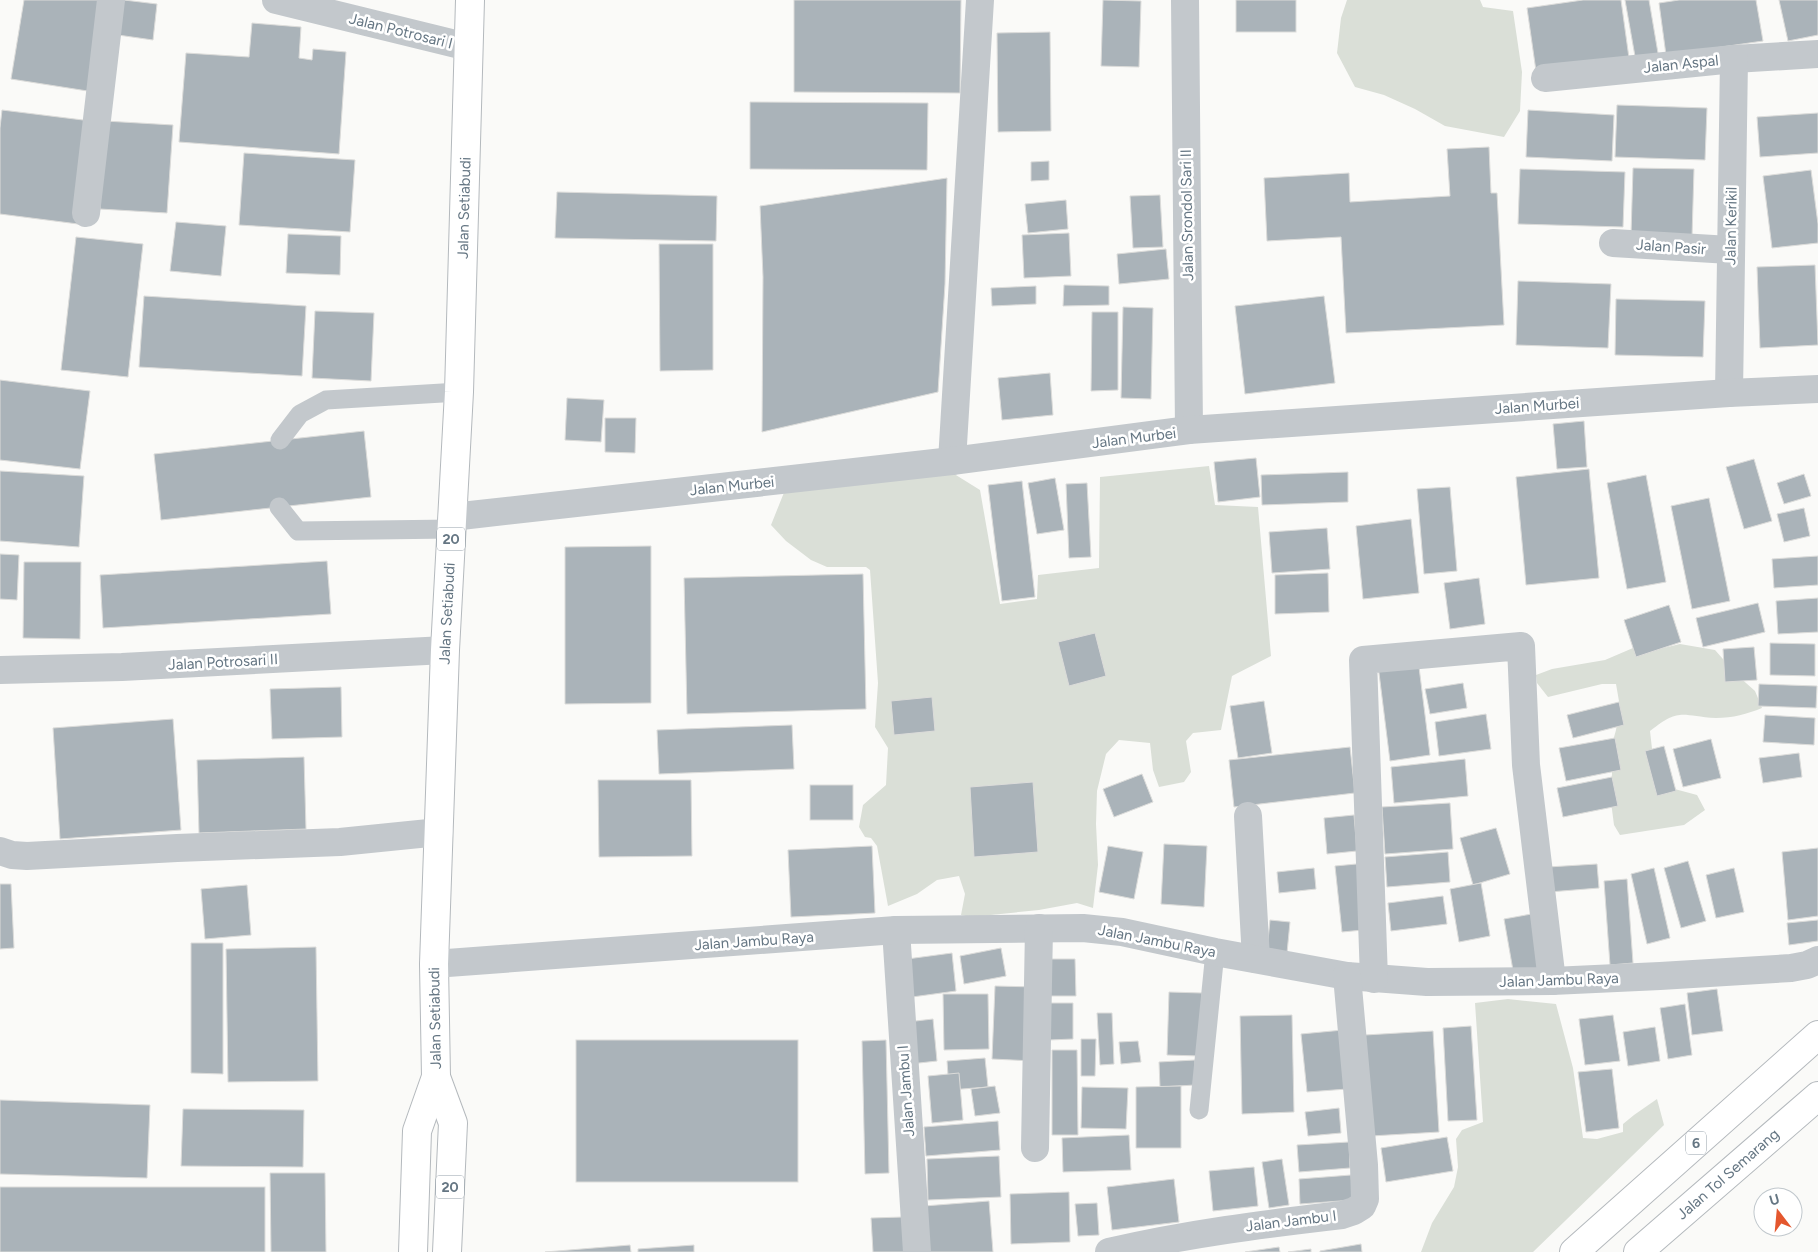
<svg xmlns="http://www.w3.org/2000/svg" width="1818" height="1252" viewBox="0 0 1818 1252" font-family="Figtree,sans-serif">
<rect width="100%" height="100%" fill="#fafaf8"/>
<!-- green -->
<g fill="#dadfd7">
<path d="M1347 0H1480L1483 7 1513 11 1522 72 1520 111 1504 137 1445 126 1415 109 1384 95 1355 87 1337 53 1341 18Z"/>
<path d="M935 462 980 490 1000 604 1037 599 1038 575 1099 568 1100 477 1209 466 1215 505 1258 507 1271 656 1232 676 1221 730 1193 733 1186 741 1191 772 1184 782 1159 787 1153 770 1150 743 1119 740 1106 754 1097 791 1096 824 1098 865 1093 908 1077 903 1039 910 971 917 961 915 965 894 959 876 937 880 917 894 888 906 877 846 871 838 865 837 859 827 863 805 886 785 888 748 875 727 878 683 870 570 866 567H827L811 560 786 541 771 525 791 475Z"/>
<path d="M1680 644 1715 650 1737 675 1755 691 1762 708C1747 714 1733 718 1716 718 1681 716 1680 707 1650 731L1656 784 1697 795 1705 810 1684 825 1620 835 1614 825 1610 794 1612 774 1611 748 1616 730 1620 707 1616 684H1602L1548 697 1537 683 1536 675 1552 669 1605 660 1640 645 1651 651Z"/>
<path d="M1508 999 1556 1004 1573 1068 1583 1138 1597 1139 1623 1132V1124L1634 1115 1657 1099 1664 1125 1533 1252H1421L1432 1223 1454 1187 1458 1167 1456 1139 1462 1130 1483 1122 1475 1003Z"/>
</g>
<!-- building -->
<g fill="#aab3b9" stroke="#dcdcda">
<path d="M24 0H109L94 92 11 79Z"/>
<path d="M124 0 157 4 153 40 118 35Z"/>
<path d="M794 0H961L960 93 794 92Z"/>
<path d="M1103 0 1141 1 1139 67 1101 66Z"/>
<rect x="1236" y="0" width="60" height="32"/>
<path d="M1583 0H1621L1629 58 1536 71 1527 8Z"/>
<path d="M1625 0H1649L1659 59 1636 62Z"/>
<path d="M1679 0H1756L1763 41 1666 55 1659 3Z"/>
<path d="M1779 0H1818V35L1788 41Z"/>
<path d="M252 23 301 27 299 58 312 60 313 49 346 52 339 154 179 142 186 53 249 57Z"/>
<path d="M1050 32 1051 131 998 132 997 33Z"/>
<path d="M750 102 928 103 927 170 750 169Z"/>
<path d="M1617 105 1707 108 1705 160 1615 157Z"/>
<path d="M2 110 91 121 78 224 0 214V128Z"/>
<path d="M1528 110 1614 115 1612 161 1526 157Z"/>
<path d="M1818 113V153L1760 157 1757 117Z"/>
<path d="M105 121 173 125 167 213 100 209Z"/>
<path d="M1489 147 1491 193H1497L1504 325 1346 333 1341 237 1267 241 1264 178 1349 173 1350 202 1450 196 1447 149Z"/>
<path d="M244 153 355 160 350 232 239 225Z"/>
<path d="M1049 161V180L1031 181V162Z"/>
<path d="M1633 168 1694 169 1692 237 1631 235Z"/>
<path d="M1520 169 1625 172 1623 227 1518 224Z"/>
<path d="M1811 170 1818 224V243L1772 248 1763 176Z"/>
<path d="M947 178 945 284 938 392 762 432 763 277 760 206Z"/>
<path d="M557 192 717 196 716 241 555 238Z"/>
<path d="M1160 195 1163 247 1133 248 1130 196Z"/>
<path d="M1066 200 1068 229 1028 233 1025 204Z"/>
<path d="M176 222 226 226 221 276 170 271Z"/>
<path d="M1069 233 1071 276 1024 278 1022 235Z"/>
<path d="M288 234 341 236 340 275 286 273Z"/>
<path d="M76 237 143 244 128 377 61 370Z"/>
<path d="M659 244H713V370L660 371Z"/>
<path d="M1166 249 1169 279 1119 284 1117 254Z"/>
<path d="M1815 265 1818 345 1760 348 1757 267Z"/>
<path d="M1518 281 1611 284 1608 348 1516 345Z"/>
<path d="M1064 285 1109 286V305L1063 306Z"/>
<path d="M1036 286V304L992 306 991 288Z"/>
<path d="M144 296 306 306 302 376 139 367Z"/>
<path d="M1324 296 1335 383 1245 394 1235 306Z"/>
<path d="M1616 299 1705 301 1703 357 1615 355Z"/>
<path d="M1123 307 1153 308 1151 399 1121 398Z"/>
<path d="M315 311 374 313 371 381 312 378Z"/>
<path d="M1092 312H1118V390L1091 391Z"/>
<path d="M1050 373 1053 415 1002 420 998 378Z"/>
<path d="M0 380 90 391 80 469 0 460Z"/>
<path d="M567 398 604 400 601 442 565 440Z"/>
<path d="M605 418H636L635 453 605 452Z"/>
<path d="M1584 421 1587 467 1557 469 1553 424Z"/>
<path d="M364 431 371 497 161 520 154 454Z"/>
<path d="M1256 458 1260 497 1218 502 1214 462Z"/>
<path d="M1754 459 1772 521 1744 529 1726 467Z"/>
<path d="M1589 469 1599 578 1526 585 1516 477Z"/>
<path d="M0 471 84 476 79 547 0 541Z"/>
<path d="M1348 472V502L1262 505 1261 475Z"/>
<path d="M1804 474 1811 496 1784 504 1777 483Z"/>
<path d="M1646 475 1666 582 1627 589 1607 483Z"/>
<path d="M1055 478 1064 530 1037 534 1028 483Z"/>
<path d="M1022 481 1035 597 1002 601 988 485Z"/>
<path d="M1087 483 1091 557 1069 558 1066 484Z"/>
<path d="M1450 487 1457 571 1424 574 1417 489Z"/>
<path d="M1709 498 1730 601 1692 609 1671 506Z"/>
<path d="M1804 508 1810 536 1784 542 1777 514Z"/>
<path d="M1411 519 1419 593 1363 599 1356 526Z"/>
<path d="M1327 528 1330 569 1272 573 1269 532Z"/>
<path d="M651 546V703L565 704V547Z"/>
<path d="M0 554 19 555 17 600 0 599Z"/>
<path d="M1818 556V585L1774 588 1772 559Z"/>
<path d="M327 561 331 614 103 628 100 575Z"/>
<path d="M24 562H81L80 639 23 638Z"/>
<path d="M1328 573 1329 612 1275 614V575Z"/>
<path d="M863 574 866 709 687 714 684 578Z"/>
<path d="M1479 578 1485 624 1450 629 1444 583Z"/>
<path d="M1818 598V632L1778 634 1776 601Z"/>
<path d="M1758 603 1765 632 1703 647 1696 618Z"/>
<path d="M1669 605 1681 642 1636 657 1624 620Z"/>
<path d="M1095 633 1106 676 1069 686 1058 642Z"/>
<path d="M1770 643 1815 644V676L1770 675Z"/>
<path d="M1754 647 1757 680 1725 682 1723 649Z"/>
<path d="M1418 659 1430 755 1390 761 1378 665Z"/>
<path d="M1463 683 1467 708 1430 714 1425 689Z"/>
<path d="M1759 684 1817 686 1816 708 1758 706Z"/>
<path d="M341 687 342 737 272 739 270 689Z"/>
<path d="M932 697 935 731 894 735 891 701Z"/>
<path d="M1264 701 1272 753 1238 758 1230 706Z"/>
<path d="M1619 702 1624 725 1573 738 1567 715Z"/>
<path d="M1486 714 1491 749 1439 756 1435 722Z"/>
<path d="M1765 715 1815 718 1814 745 1763 742Z"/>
<path d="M173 719 181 830 60 839 53 728Z"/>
<path d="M792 725 794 769 659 774 657 730Z"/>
<path d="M1615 738 1621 770 1566 781 1559 748Z"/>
<path d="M1711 739 1721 778 1683 787 1673 749Z"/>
<path d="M1664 746 1676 791 1657 796 1645 751Z"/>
<path d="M1350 747 1355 793 1234 807 1229 760Z"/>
<path d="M1799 753 1802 777 1763 783 1759 758Z"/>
<path d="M304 757 306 829 199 833 197 760Z"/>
<path d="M1465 759 1468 796 1394 803 1391 767Z"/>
<path d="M1142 774 1153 802 1114 817 1103 789Z"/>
<path d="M1612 777 1618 806 1563 817 1557 788Z"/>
<path d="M598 780H691L692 856 599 857Z"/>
<path d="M1033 782 1038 852 974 857 970 787Z"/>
<rect x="810" y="785" width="43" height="35"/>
<path d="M1450 803 1453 849 1385 854 1382 807Z"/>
<path d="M1354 815 1357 851 1327 854 1324 818Z"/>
<path d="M1496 828 1510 874 1473 885 1460 838Z"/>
<path d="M1164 844 1207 846 1204 907 1161 904Z"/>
<path d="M872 846 875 913 791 917 788 850Z"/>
<path d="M1108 846 1143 852 1134 899 1099 892Z"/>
<path d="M1818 848V916L1788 920 1782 852Z"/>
<path d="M1448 852 1450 882 1387 887 1385 857Z"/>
<path d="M1688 861 1706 921 1681 928 1664 868Z"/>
<path d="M1378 862 1384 928 1342 932 1335 866Z"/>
<path d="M1597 864 1599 888 1549 892 1548 867Z"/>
<path d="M1314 868 1316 889 1279 893 1277 872Z"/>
<path d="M1654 868 1670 938 1647 944 1631 874Z"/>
<path d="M1734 868 1744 912 1716 918 1706 875Z"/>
<path d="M1627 879 1633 963 1610 965 1604 881Z"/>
<path d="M1481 883 1490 936 1459 942 1450 889Z"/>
<path d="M0 884H11L14 948 0 949Z"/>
<path d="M247 885 251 935 205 939 201 889Z"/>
<path d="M1443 896 1447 924 1391 931 1388 903Z"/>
<path d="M1537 913 1546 970 1514 976 1504 919Z"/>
<path d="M1270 920 1290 922 1287 953 1267 951Z"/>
<path d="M1818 920V941L1789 945 1787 923Z"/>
<path d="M191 943H223V1074L191 1073Z"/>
<path d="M316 947 318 1081 228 1082 226 949Z"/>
<path d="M1001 948 1006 976 964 984 960 956Z"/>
<path d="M952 953 956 991 912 997 907 959Z"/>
<path d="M1050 959H1075L1076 996H1050Z"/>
<path d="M995 986 1036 987 1033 1061 992 1059Z"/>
<path d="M1717 989 1723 1031 1692 1035 1687 993Z"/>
<path d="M1169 992 1202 993 1200 1056 1167 1055Z"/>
<path d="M943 994H988L989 1049 944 1050Z"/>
<path d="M1048 1003H1073V1039L1049 1040Z"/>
<path d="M1685 1004 1692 1055 1668 1059 1660 1008Z"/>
<path d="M1097 1013H1112L1114 1064 1100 1065Z"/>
<path d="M1292 1015 1294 1112 1242 1114 1240 1016Z"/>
<path d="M1613 1015 1620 1061 1585 1065 1579 1019Z"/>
<path d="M933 1019 937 1061 910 1064 907 1022Z"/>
<path d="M1471 1026 1477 1120 1448 1121 1443 1028Z"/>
<path d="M1655 1027 1660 1061 1628 1066 1623 1032Z"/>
<path d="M1343 1030 1347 1089 1307 1092 1301 1034Z"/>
<path d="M1433 1031 1439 1132 1371 1136 1365 1035Z"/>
<path d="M1081 1039H1096L1095 1076H1081Z"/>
<rect x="576" y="1040" width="222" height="142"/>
<path d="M886 1040 889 1173 865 1174 862 1041Z"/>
<path d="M1138 1041 1141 1062 1121 1064 1119 1042Z"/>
<path d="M1052 1050H1077L1078 1135H1052Z"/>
<path d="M985 1058 988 1087 949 1090 947 1061Z"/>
<path d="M1195 1060V1085L1160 1087 1159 1062Z"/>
<path d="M1612 1069 1619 1128 1586 1132 1578 1072Z"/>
<path d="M959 1073 963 1120 932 1123 928 1076Z"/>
<path d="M995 1086 1000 1113 975 1116 971 1089Z"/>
<path d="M1181 1086V1148H1136V1087Z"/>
<path d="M1082 1087 1128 1088 1126 1129 1081 1128Z"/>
<path d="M0 1100 150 1105 147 1178 0 1174Z"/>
<path d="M1339 1108 1341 1133 1308 1136 1305 1112Z"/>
<path d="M183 1109 304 1110 303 1167 181 1166Z"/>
<path d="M998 1121 1000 1150 926 1156 924 1127Z"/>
<path d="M1129 1135 1131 1170 1063 1172 1062 1138Z"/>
<path d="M1447 1137 1453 1171 1386 1182 1381 1148Z"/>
<path d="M1349 1142 1350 1168 1299 1172 1297 1145Z"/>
<path d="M999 1156 1001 1197 928 1200 927 1159Z"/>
<path d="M1282 1159 1289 1205 1269 1208 1262 1162Z"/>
<path d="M1254 1167 1258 1206 1213 1211 1209 1171Z"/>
<path d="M270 1173H325L326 1252H271Z"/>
<path d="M1351 1175 1353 1200 1300 1204 1299 1179Z"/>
<path d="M1174 1179 1179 1222 1112 1230 1107 1187Z"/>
<rect x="0" y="1187" width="265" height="65"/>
<path d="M1069 1192 1070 1242 1011 1244 1010 1194Z"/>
<path d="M989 1201 993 1252H928L924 1206Z"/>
<path d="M1097 1203 1099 1235 1078 1236 1075 1204Z"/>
<path d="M903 1217 905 1252H873L871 1218Z"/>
<path d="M1361 1244 1362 1252H1320V1251Z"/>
<path d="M630 1245 631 1252H545Z"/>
<path d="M694 1245V1252H638V1249Z"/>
<path d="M1279 1247 1280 1252H1245Z"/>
<path d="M1311 1249V1252H1288Z"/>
</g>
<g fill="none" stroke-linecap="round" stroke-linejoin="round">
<defs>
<g id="highway">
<path d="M413 1252 417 1131 436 1077"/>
<path id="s1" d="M447 1252 453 1123 436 1077 434 964 445 650 459 392 470 0"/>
<path d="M1574 1252 1818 1035"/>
<path id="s2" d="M1638 1252 1818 1096"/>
</g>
</defs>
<!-- highway casing -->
<use href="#highway" stroke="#b4b9bd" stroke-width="30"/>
<!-- lane -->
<g stroke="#c3c8cc" stroke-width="19">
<path d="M280 440 300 414 326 400 459 392"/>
<path d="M279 507 298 531 452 529"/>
<path d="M1199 1110 1215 952"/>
</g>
<!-- street -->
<g stroke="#c3c8cc" stroke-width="28">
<path d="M276 0 468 47"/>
<path d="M1185 0 1189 430"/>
<path d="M1545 78 1734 59 1818 54"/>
<path d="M86 213 111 0"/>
<path d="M1613 243 1730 250"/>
<path d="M1729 393 1734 59"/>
<path d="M952 461 980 0"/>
<path d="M452 517 952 461 1189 430 1729 393 1818 389"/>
<path d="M0 670 122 667 445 650"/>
<path d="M1248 816 1256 959"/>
<path d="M0 851 12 855 27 856 177 848 340 842 439 832"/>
<path d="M896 930 917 1252"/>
<path d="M434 964 896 930 1083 928 1122 932 1215 952 1347 976 1427 982 1552 981 1660 976 1791 968 1807 965 1818 960"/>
<path d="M1374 979 1363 660 1521 646 1526 765 1552 981"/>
<path d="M1035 1148 1039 928"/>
<path d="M1109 1252C1186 1234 1264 1224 1342 1215L1354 1211 1362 1206 1365 1199 1364 1165 1347 976"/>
</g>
<!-- highway -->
<use href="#highway" stroke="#fff" stroke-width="28"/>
</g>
<g text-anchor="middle" stroke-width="5" stroke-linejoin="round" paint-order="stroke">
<!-- shield labels -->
<g fill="#fff" stroke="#939fa8" stroke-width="1">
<rect x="437" y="527.5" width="28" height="23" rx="4"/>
<rect x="1686" y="1131.5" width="20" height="23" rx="4"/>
<rect x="436" y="1175.5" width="28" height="23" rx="4"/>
</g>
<g font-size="14" font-weight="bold" fill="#657683">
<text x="451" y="544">20</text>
<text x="1696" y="1148">6</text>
<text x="450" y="1192">20</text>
</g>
<!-- street labels -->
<g font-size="15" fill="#657683" stroke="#fff">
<text transform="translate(401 31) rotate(14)" y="5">Jalan Potrosari I</text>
<text transform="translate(1681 64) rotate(-6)" y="5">Jalan Aspal</text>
<text dy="5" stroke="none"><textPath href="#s1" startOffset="1048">Jalan Setiabudi</textPath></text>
<text transform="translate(1187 215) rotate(-91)" y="5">Jalan Srondol Sari II</text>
<text transform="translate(1731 226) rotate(-89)" y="5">Jalan Kerikil</text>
<text transform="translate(1671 247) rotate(4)" y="5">Jalan Pasir</text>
<text transform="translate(1537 406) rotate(-4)" y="5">Jalan Murbei</text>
<text transform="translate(1134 438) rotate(-7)" y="5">Jalan Murbei</text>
<text transform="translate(732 486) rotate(-6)" y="5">Jalan Murbei</text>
<text dy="5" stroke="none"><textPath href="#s1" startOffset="642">Jalan Setiabudi</textPath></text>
<text transform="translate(223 662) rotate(-3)" y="5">Jalan Potrosari II</text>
<text transform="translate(754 941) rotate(-4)" y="5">Jalan Jambu Raya</text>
<text transform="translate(1157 941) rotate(11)" y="5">Jalan Jambu Raya</text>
<text transform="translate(1559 980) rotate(-2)" y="5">Jalan Jambu Raya</text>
<text transform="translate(435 1018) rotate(-91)" y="5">Jalan Setiabudi</text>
<text transform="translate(906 1091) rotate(-94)" y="5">Jalan Jambu I</text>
<text dy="5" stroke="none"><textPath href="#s2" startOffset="119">Jalan Tol Semarang</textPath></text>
<text transform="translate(1291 1221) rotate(-7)" y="5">Jalan Jambu I</text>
</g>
</g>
<!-- north arrow -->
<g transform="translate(1778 1212) rotate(344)"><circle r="24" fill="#ffffff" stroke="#c1c8cd"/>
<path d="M0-4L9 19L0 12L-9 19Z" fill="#e4572e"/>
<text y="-8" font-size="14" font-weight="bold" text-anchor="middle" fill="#657683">U</text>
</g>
</svg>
